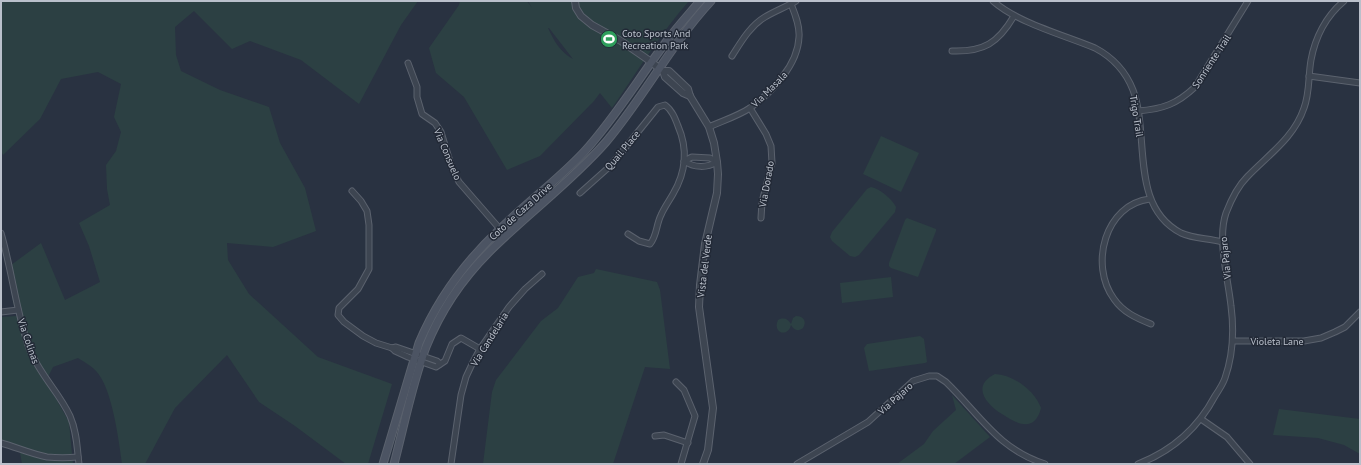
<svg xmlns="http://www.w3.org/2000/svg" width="1361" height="465" viewBox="0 0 1361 465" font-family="'PT Sans',sans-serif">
<rect width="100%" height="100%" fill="#293241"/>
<!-- green -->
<g fill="#2c4043" fill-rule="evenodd">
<path d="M1 1H418L401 25 359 104 301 60 250 41 232 49 194 11 175 27 176 55 181 71 220 90 269 107 280 143 305 188 316 231 273 247 227 243 228 260 249 294 318 357 392 384 368 464H346L295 426 259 402 227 355 175 408 145 464H122C119 441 112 387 96 371 92 366 84 362 78 358L53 367 46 381 69 422 73 464H22L19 447 1 441V317L17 316 13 302 7 268 41 243 65 300 100 282 89 246 79 223 110 205 107 189 106 165 116 151 121 132 114 117 121 84 98 72 61 79 40 119 3 155 1 151Z"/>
<path d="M460 1H527L532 8 528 1H689C660 34 637 72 612 108L600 93 594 101 540 156 507 170 464 97 436 73 429 48 459 5ZM548 28H549L573 59C560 52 554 41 548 28Z"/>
<path d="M881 136 919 153 901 192 863 174Z"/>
<path d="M871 187C880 189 892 199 896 207L895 212 859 255 855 257 850 256 832 241 830 237 832 232 867 189Z"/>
<path d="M907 218 936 229V231L918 277 891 268 889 266V263L905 220Z"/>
<path d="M596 269 657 282 660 290 670 369 645 367 613 464H483L492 392 496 380 541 321 558 308 578 277 594 273Z"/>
<path d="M891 277 893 297 842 303 840 283Z"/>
<path d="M796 316C804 316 807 322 803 328 798 332 794 330 791 325 788 338 772 333 778 320 784 317 788 319 791 324L793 318Z"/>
<path d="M920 336 924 339 927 362 925 363 869 371 864 348 867 344Z"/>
<path d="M995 374C1014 375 1035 391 1041 408 1035 433 1017 424 1002 414 986 404 971 386 995 374Z"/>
<path d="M952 395 990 437 954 464H897L924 444 933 431 956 410Z"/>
<path d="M1279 409 1360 419V454L1344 445 1318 438 1273 435Z"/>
</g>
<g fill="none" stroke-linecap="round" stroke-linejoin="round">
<defs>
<g id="minor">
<path d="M993 1C1018 23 1064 35 1095 48 1112 57 1126 72 1133 90 1150 135 1129 206 1181 233 1194 239 1208 238 1222 242"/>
<path d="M952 51C984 52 998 43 1014 16"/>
<path d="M732 56C741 42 750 26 765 17 775 11 786 7 796 1"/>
<path d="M408 63 417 87V97L422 114 435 123 441 132 452 168 459 182 506 236"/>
<path d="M1309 76 1360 83"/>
<path d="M750 108 766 134 771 146 772 163 762 202 761 218"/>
<path d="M1138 111C1163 109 1177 104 1195 87L1248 1"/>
<path d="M709 127C722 121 738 116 750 108 772 92 798 65 799 37 800 26 795 14 791 4"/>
<path d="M692 157 710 158 717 162C707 168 694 168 684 161Z"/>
<path d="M352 191 361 201 367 211 369 225V269L358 289 339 308 338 315 344 322 363 336 376 343 392 348 395 351 408 357 436 367 445 361 452 344 461 338 480 349"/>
<path d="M580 193 608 168 621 153 658 107 665 105C672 110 675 118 678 126 688 149 686 172 673 194 669 201 664 208 661 215 656 225 657 236 650 244L639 241 628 234"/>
<path d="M1150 199C1105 204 1089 265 1114 299 1123 312 1136 318 1151 324"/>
<path d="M1 233C12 271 16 311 29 348 39 374 59 392 70 416 77 432 77 448 79 464"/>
<path d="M1 312 18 310"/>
<path d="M1233 341H1304L1321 338 1335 332 1345 327 1360 312"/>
<path d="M392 348 396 347 437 361 440 364"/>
<path d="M676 382 684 390 695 416 681 464"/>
<path d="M1201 419 1227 437 1250 464"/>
<path d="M655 436 664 435 688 443"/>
<path d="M1 443C16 447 31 454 47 457 57 458 68 458 78 457"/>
<path d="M451 464 461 395 466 377 473 362 480 349 509 307 525 289 542 274"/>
<path d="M797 464 868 422 913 381 929 376H937L946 382C980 415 998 449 1045 464"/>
<path d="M1138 464C1172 451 1198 428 1215 396 1219 390 1223 384 1225 378 1233 355 1234 329 1231 306 1228 278 1217 239 1226 213 1231 200 1237 187 1247 177 1268 155 1294 138 1304 108 1310 92 1308 77 1311 60 1315 38 1326 16 1344 1"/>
</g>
<g id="tertiary">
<path d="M575 1 576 8 581 16 592 25 621 41 647 59 663 71 665 77 683 93 690 96"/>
<path d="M663 71H669L688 89 690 96 709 127 714 143 717 162 718 174 717 193 705 244 700 285 699 307 713 408 708 450 703 464"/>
</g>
<g id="secondary">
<path d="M383 464 419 343C438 298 464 263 499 230 526 203 558 180 584 152 616 117 640 76 669 38 679 25 690 13 700 1"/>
<path d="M394 464C404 426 412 384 426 347 440 312 463 278 489 252 527 214 571 182 606 142 644 97 671 44 711 1"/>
</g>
</defs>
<!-- minor casing -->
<use href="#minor" stroke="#5b626e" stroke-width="7"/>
<!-- tertiary casing -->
<use href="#tertiary" stroke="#5b626e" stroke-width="8"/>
<!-- secondary casing -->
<use href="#secondary" stroke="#5b626e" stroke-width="9"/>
<!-- minor -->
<use href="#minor" stroke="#3d4551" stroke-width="5"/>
<!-- tertiary -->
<use href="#tertiary" stroke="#3d4551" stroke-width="6"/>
<!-- secondary -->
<use href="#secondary" stroke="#4c5463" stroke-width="7"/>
</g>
<!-- icons -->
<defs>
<symbol id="stadium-disc" viewBox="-11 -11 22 22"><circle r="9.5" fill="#2e9e5b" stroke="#222936"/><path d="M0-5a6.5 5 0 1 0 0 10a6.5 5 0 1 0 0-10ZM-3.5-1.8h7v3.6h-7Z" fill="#fff"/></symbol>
</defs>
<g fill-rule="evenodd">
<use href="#stadium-disc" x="599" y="29" width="20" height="20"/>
</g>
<g text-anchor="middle" stroke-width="3" stroke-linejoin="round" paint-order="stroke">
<!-- poi labels -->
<g font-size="10" fill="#bac0cb" stroke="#222936" text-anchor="start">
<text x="622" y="37">Coto Sports And<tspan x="622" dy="12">Recreation Park</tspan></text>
</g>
<!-- street labels -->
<g font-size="10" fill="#bac0cb" stroke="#222936">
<text transform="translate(1211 61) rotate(-57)" y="4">Sonriente Trail</text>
<text transform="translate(769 89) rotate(-45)" y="4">Via Masala</text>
<text transform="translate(1137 116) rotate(81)" y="4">Trigo Trail</text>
<text transform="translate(622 150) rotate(-50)" y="4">Quail Place</text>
<text transform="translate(448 154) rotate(67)" y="4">Via Consuelo</text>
<text transform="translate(766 184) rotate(-80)" y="4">Via Dorado</text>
<text transform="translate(520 211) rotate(-42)" y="4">Coto de Caza Drive</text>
<text transform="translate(1225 258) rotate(-96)" y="4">Via Pajaro</text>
<text transform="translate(704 266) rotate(-83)" y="4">Vista del Verde</text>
<text transform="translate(489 339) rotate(-58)" y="4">Via Candelaria</text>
<text transform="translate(29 341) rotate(71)" y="4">Via Colinas</text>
<text x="1277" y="345">Violeta Lane</text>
<text transform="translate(895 398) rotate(-42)" y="4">Via Pajaro</text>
</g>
</g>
<!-- border -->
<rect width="1361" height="465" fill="none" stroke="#bac0cb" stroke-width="4"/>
</svg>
